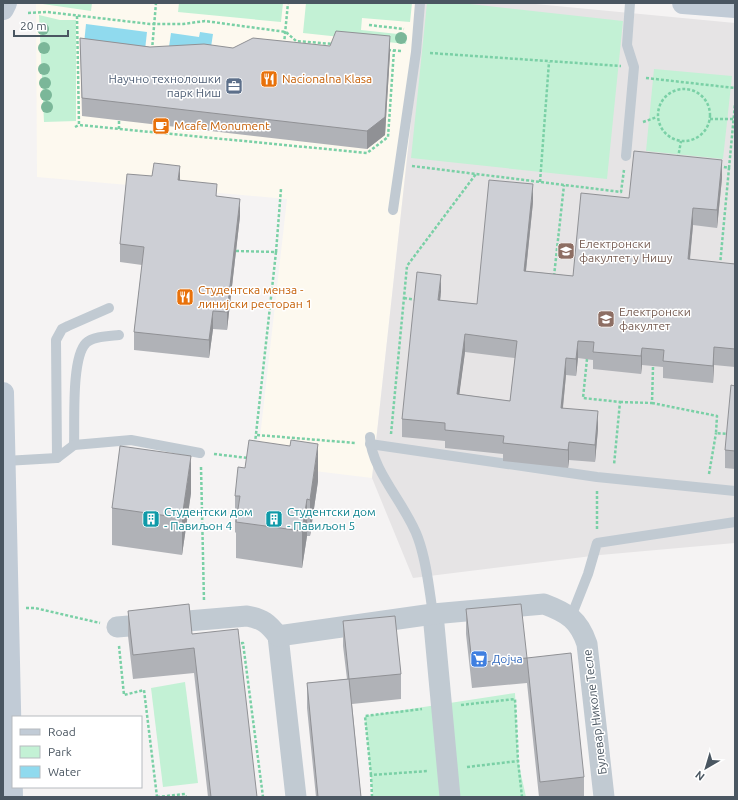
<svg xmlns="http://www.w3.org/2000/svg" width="738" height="800" viewBox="0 0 738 800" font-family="Ubuntu,sans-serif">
<rect width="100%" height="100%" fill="#f5f3f3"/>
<!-- commercial -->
<path fill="#fdf9ef" d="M36 3H424L372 478 257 464 287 199 37 177Z"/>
<!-- education -->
<path fill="#e6e4e5" d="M424 3H525L735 23V543L600 555 413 578 372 478Z"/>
<!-- green -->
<g fill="#c3f1d5">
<path d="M36 3H92L91 11Z"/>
<path d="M179 3H283L281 22 178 12Z"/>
<path d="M306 3H412L410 22 362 18 361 30 407 35 406 44 303 33Z"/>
<path d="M427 3H461L623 21 607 179 411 158Z"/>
<path d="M39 15 60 20H76V121L44 122Z"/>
<path d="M654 69 732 76 723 159 646 151Z"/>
<path d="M185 682 198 783 163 787 151 688Z"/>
<path d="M515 693 518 761 526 797H373L365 716Z"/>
</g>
<!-- water -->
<g fill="#90daee">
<path d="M86 24 147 32 145 50 83 54Z"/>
<path d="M200 32 213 34 209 60 168 54 171 33 199 37Z"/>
</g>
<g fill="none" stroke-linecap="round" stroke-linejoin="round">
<!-- path -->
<g stroke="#7ad0a6" stroke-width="2.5" stroke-dasharray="3 2" stroke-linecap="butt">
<path d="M28 13 47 12 150 24H183L205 21 286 32 296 41 333 44"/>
<path d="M77 16 79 125 367 153 388 137 394 50"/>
<path d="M369 25 404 29"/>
<path d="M284 44 288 3"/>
<path d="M152 50 156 3"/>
<path d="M388 50 402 51"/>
<path d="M430 53 621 66"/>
<path d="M646 78 735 88"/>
<circle cx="684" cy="115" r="26"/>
<path d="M710 119H733"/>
<path d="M643 122 657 117"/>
<path d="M75 127 79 125"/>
<path d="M119 129V120"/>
<path d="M678 158 681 141"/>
<path d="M412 166 621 192 624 170"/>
<path d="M719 166 729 168 735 104"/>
<path d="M540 182 549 62"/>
<path d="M236 251 276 252 255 443"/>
<path d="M276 252 281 189"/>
<path d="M720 265 729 168"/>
<path d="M554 276 564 185"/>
<path d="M404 298 417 300"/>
<path d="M587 359 583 398 620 402 614 465"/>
<path d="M620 402 652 403 653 367"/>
<path d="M652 403 717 416 716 433 728 434"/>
<path d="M391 434 407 266 476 174"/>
<path d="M257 435 356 443"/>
<path d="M214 454 248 458"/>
<path d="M201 467 204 601"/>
<path d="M709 474 716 433"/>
<path d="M597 529V490"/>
<path d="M26 608H35L100 623"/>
<path d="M236 644 243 643 263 797"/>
<path d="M119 646 124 695 144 690 157 797"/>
<path d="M461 705 515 699 518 761"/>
<path d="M467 767 518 761 522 797"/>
<path d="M371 775 365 716 422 709"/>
<path d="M157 797 185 794 186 797"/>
<path d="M372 797 371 775 428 771"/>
</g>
<!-- lane -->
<g stroke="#c1cad2" stroke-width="10">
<path d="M626 156 634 67 627 45 630 3"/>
<path d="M393 210 416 52 420 3"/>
<path d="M370 437C371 470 407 506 418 538 427 563 429 589 433 614"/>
<path d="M370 444 597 477 735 491"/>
<path d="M74 445C75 423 71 358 86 343 93 336 109 336 119 335"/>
<path d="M57 458 56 340 62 329 68 326 109 308"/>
<path d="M5 461 57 458 74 445 131 440 200 453"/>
<path d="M571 617 588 574 597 543 735 522"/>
</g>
<!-- street -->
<g stroke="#c1cad2" stroke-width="21">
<path d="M433 614 450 797"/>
<path d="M117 627 247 616C263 619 268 623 278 636L296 797"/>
<path d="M278 636 433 614 544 604C568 613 579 620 587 644L604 797"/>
</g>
<!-- secondary -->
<g stroke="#c1cbd6" stroke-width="22">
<path d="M683 3 735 7"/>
<path d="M3 9 6 3"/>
<path d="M3 393 12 797"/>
</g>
</g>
<!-- trees -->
<g fill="#7bb799">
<circle cx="43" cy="29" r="6"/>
<circle cx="401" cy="38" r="6"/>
<circle cx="44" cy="48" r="6"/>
<circle cx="44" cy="69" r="6"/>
<circle cx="45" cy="83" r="6"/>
<circle cx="46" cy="95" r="6"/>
<circle cx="47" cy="107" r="6"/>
</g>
<!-- wall -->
<g fill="#b0b2b7" fill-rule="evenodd">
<path d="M80 38 150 47 390 53 385 135 367 149 82 116Z"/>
<path d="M722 178 717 228 693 225 690 260 735 264V367L714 365 713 383 663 378V367L642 365 641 374 593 369V360L578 358 576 376 566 375 563 408 598 429 595 462 569 460 568 468 503 461V454L445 448V441L402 437V419L441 292 440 300 477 304 533 202 526 271 573 276 629 198ZM465 352 515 358 510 401 459 394Z"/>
<path d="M180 180 217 196 240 216 227 330 213 329 209 358 134 350V332L142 265 120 262V244Z"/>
<path d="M735 386V469L725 468V450Z"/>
<path d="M318 481 310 536H307L302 568 236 558V533L235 532V496Z"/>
<path d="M191 493 182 555 112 545V508Z"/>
<path d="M466 609 527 658 584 777V797H539L527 683 472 688 466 634Z"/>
<path d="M128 611 192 634 257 797H208L194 673 133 679 128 636Z"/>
<path d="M343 621 401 674V699L352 704 361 797H316L307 708V683L347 679 343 646Z"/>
</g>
<!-- shaded-wall -->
<g fill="#909195">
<path d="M390 36V53L385 135 367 149V131Z"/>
<path d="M722 160V178L717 228V210Z"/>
<path d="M180 166V184L178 180Z"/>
<path d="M533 184V202L524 289V271Z"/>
<path d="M240 199V216L227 330V312Z"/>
<path d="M693 208V225L688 277V259Z"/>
<path d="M441 275V292L438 318V300Z"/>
<path d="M213 311V329L209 358V340Z"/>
<path d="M465 334V352L457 412V394Z"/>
<path d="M578 341V358L576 376V359Z"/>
<path d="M714 347V365L713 383V366Z"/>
<path d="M642 348V365L641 374V356Z"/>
<path d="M566 358V375L561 425V408Z"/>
<path d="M598 411V429L595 462V445Z"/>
<path d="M569 442V460L568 468V450Z"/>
<path d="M318 444V481L310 536V500Z"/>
<path d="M191 456V493L182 555V518Z"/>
<path d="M307 499V536L302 568V531Z"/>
</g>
<!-- building -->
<g fill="#cdcfd5" stroke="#909195" fill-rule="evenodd">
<path d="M336 31 390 36 385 117 367 131 82 98 80 38 150 47 204 44 233 48 253 38 330 46Z"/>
<path d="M634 151 722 160 717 210 693 208 688 259 735 264V349L714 347 713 366 663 361 664 350 642 348 641 356 593 352 594 342 578 341 576 359 566 358 561 408 598 411 595 445 569 442 568 450 503 443 504 436 445 430V423L402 419 417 272 441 275 438 300 477 304 489 180 533 184 524 271 573 276 581 193 629 198ZM465 334 517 341 510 401 457 394Z"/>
<path d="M154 163 180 166 178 180 217 184 216 196 240 199 227 312 213 311 209 340 134 332 144 247 120 244 127 174 152 176Z"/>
<path d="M731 385 735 386V451L725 450Z"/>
<path d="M249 440 290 446 291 440 318 444 310 500 307 499 302 531 236 522 240 496H235L238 467 245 468Z"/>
<path d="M120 446 191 456 182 518 112 508Z"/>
<path d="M189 604 192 634 238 629 257 797H211L194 648 133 655 128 611Z"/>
<path d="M521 604 527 658 472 663 466 609Z"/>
<path d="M395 616 401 674 349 679 361 797H318L307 683 349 679 343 621Z"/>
<path d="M571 653 584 777 540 782 527 658Z"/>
</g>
<!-- icons -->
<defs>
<symbol id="restaurant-square" viewBox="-11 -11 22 22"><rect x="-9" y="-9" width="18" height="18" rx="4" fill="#e8710a" stroke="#fff"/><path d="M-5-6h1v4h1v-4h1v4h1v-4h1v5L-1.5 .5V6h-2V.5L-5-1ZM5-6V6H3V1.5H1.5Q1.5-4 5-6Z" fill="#fff"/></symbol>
<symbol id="office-square" viewBox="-11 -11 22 22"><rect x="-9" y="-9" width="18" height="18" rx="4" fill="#5c6f8a" stroke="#fff"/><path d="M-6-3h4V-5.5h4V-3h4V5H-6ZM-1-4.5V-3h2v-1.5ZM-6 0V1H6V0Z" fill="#fff"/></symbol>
<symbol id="cafe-square" viewBox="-11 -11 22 22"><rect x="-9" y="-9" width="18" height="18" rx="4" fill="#e8710a" stroke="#fff"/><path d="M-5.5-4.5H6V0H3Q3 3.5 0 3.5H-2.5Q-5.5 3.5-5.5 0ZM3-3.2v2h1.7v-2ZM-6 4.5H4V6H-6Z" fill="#fff"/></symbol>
<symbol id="university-square" viewBox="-11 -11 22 22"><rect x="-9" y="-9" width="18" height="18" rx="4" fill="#8d6e63" stroke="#fff"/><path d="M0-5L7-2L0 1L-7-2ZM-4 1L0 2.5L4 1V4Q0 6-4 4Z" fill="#fff"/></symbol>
<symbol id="building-square" viewBox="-11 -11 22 22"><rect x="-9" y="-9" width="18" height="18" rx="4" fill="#0f9aa8" stroke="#fff"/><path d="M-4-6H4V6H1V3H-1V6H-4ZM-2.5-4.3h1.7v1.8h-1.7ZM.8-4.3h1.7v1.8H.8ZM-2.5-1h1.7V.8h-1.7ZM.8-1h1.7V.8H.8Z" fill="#fff"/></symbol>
<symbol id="supermarket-square" viewBox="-11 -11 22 22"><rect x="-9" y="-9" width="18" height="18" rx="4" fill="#3f7fe0" stroke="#fff"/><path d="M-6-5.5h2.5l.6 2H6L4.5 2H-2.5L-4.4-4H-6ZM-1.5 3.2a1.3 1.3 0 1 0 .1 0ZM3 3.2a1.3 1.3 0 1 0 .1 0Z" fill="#fff"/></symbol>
</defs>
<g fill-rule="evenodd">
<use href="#restaurant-square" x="259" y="69" width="20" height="20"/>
<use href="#office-square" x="224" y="76" width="20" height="20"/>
<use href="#cafe-square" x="151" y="116" width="20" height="20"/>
<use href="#university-square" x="556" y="241" width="20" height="20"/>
<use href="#restaurant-square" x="175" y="287" width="20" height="20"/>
<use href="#university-square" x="596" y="309" width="20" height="20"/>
<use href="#building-square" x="141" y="509" width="20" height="20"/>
<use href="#building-square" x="264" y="509" width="20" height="20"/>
<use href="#supermarket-square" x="469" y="649" width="20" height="20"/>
</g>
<g text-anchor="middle" stroke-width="3" stroke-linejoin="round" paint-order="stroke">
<!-- service labels -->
<g font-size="12" fill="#4e5e75" stroke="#fff" text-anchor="end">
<text x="221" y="83">Научно технолошки<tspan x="221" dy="14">парк Ниш</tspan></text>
</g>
<!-- food labels -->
<g font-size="12" fill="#c56008" stroke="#fff" text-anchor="start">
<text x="282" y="83">Nacionalna Klasa</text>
<text x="174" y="130">Mcafe Monument</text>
<text x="198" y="294">Студентска менза -<tspan x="198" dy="14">линијски ресторан 1</tspan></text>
</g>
<!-- education labels -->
<g font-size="12" fill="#785e54" stroke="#fff" text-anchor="start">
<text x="579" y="248">Електронски<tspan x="579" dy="14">факултет у Нишу</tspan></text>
<text x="619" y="316">Електронски<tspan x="619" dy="14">факултет</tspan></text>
</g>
<!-- culture labels -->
<g font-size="12" fill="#0d838f" stroke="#fff" text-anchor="start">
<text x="164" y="516">Студентски дом<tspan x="164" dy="14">- Павиљон 4</tspan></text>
<text x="287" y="516">Студентски дом<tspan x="287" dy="14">- Павиљон 5</tspan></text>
</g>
<!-- shop labels -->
<g font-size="12" fill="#366cbe" stroke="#fff" text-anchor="start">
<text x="492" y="663">Дојча</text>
</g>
<!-- street labels -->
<g font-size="12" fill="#4a5661" stroke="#fff">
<text transform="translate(595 712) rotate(-97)" y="4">Булевар Николе Тесле</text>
</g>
</g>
<!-- border -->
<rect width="738" height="800" fill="none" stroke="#4a5661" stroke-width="8"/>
<!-- legend -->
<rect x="12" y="716" width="130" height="72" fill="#ffffff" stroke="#b7bbc0"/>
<rect x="20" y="729" width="20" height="6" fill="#c1cbd6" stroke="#b7bbc0"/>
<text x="48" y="736" font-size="12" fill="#4a5661">Road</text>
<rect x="20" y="746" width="20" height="12" fill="#c3f1d5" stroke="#b7bbc0"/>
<text x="48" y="756" font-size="12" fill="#4a5661">Park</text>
<rect x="20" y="766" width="20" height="12" fill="#90daee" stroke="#b7bbc0"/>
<text x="48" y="776" font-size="12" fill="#4a5661">Water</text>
<!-- north arrow -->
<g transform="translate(706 768) rotate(218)" stroke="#ffffff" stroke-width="3" paint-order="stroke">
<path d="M0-3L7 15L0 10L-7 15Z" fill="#4a5661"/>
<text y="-6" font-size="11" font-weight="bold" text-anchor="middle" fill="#4a5661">N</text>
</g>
<!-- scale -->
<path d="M14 30v6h54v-6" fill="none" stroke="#4a5661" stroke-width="2"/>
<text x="20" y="30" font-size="12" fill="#4a5661" stroke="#ffffff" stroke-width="3" paint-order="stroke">20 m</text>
</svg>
